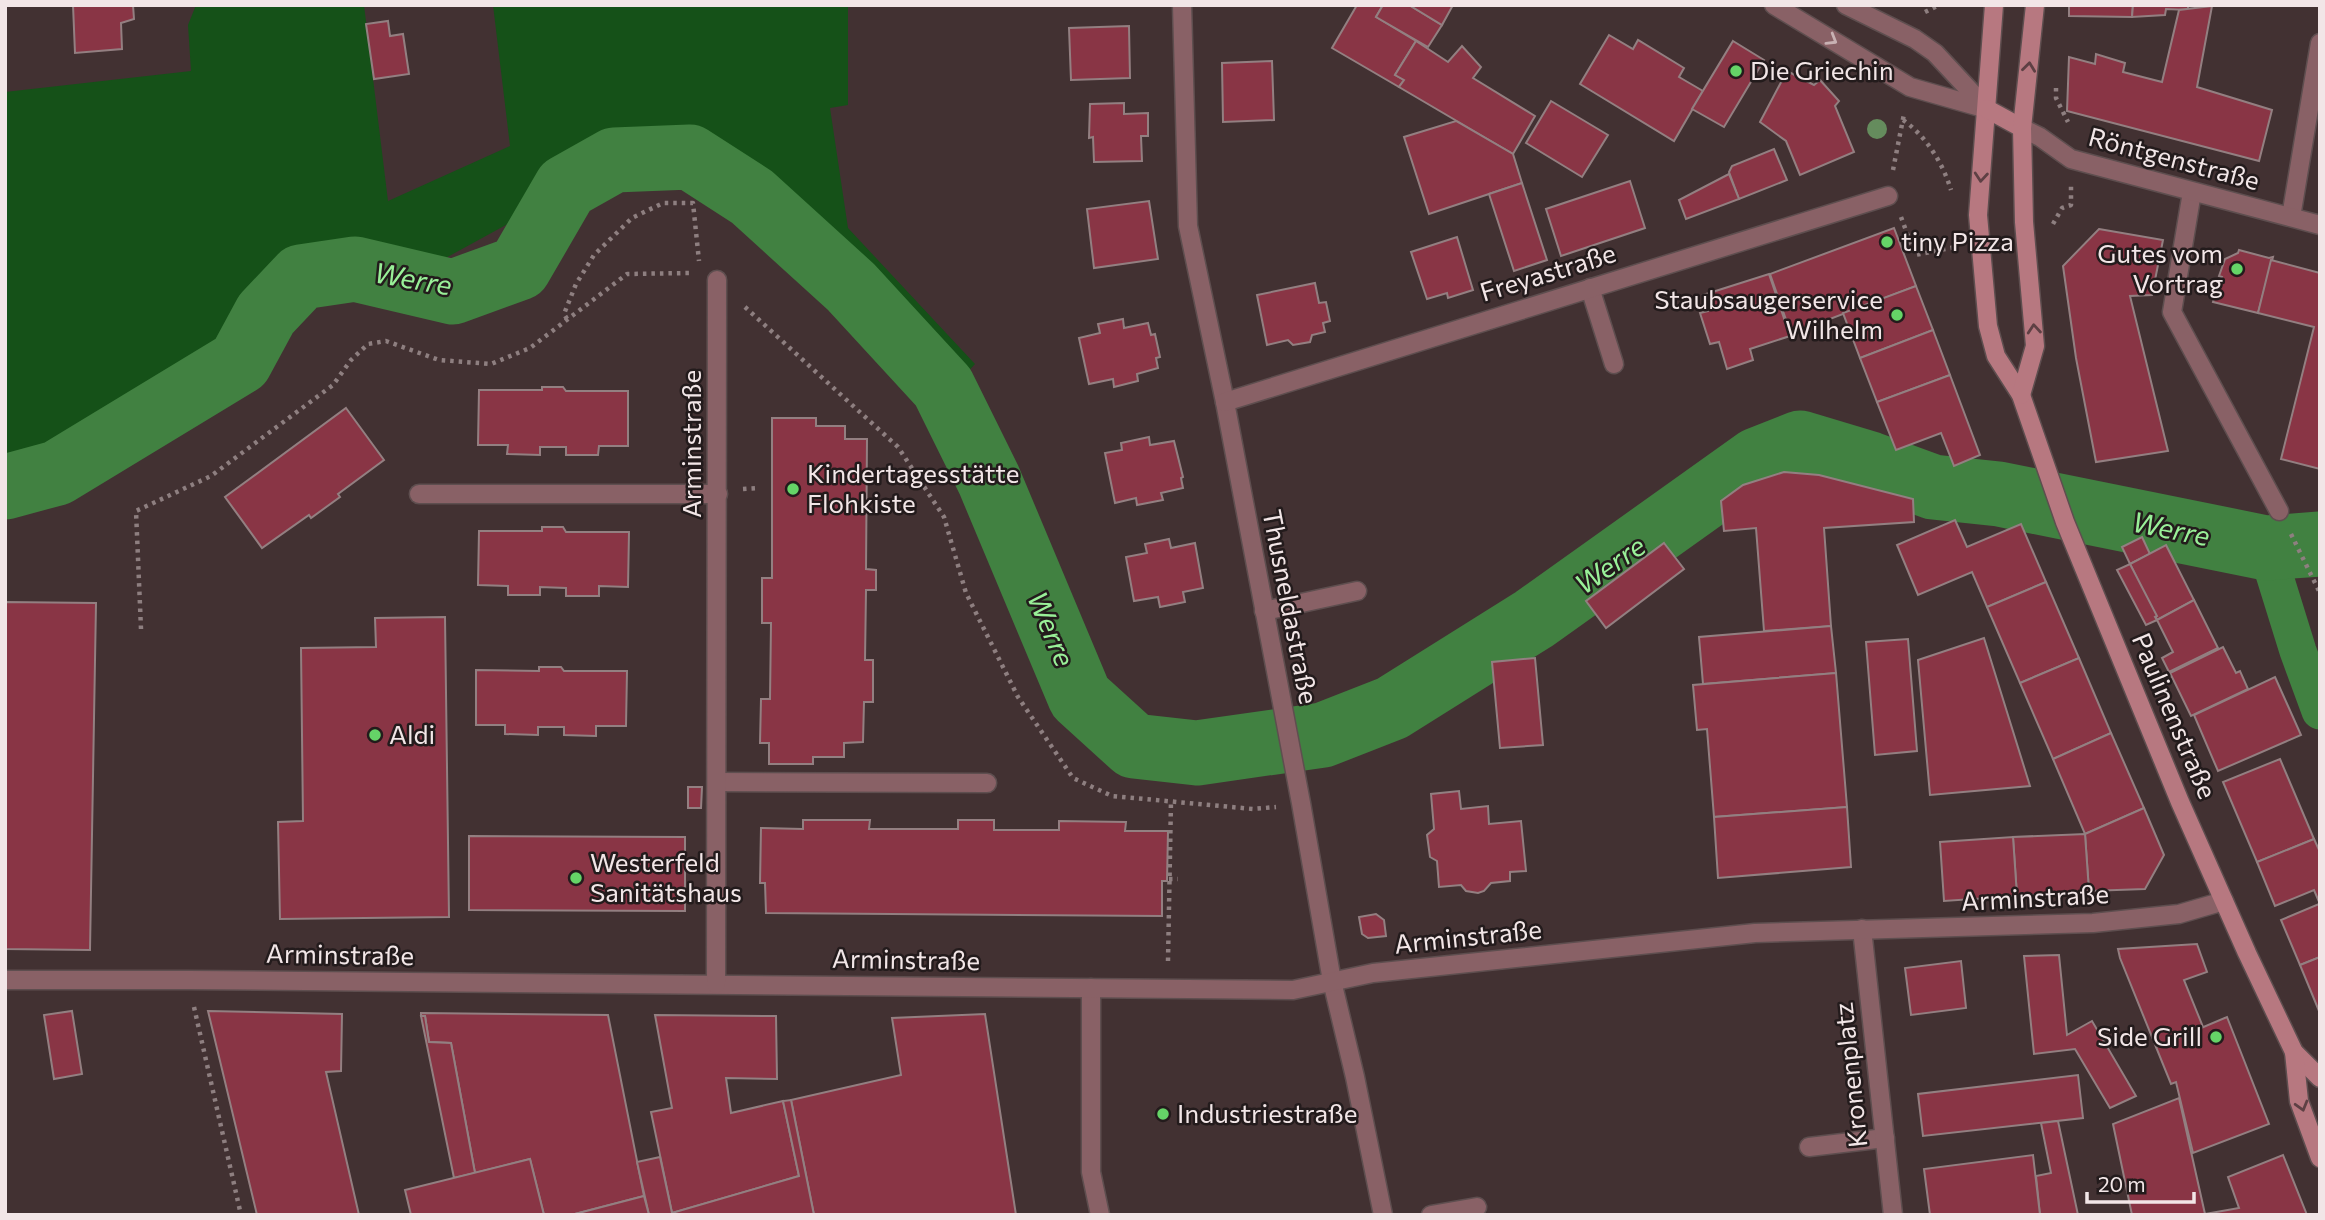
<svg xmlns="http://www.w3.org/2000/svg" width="2325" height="1220" viewBox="0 0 2325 1220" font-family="Commissioner,sans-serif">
<rect width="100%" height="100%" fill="#423132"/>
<!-- green -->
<path fill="#155118" d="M196 5H364L388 201 510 146 493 5H848V105L830 108 848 228 975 364 963 377 762 181 696 142 626 134 593 139 517 219 431 266 348 257 284 273 255 304 231 353 41 461 5 468V92L191 71 188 25Z"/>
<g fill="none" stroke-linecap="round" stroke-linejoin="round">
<!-- canal -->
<path stroke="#418141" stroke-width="37" d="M2266 548 2298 651 2320 711"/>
<!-- river -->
<path stroke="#418141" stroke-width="65" d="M5 487 57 473 240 362 266 314 301 277 355 269 453 292 519 268 566 187 614 160 690 157 752 197 851 287 943 387 989 480 1080 697 1134 746 1197 753 1323 735 1392 708 1534 619 1757 460 1800 443 1870 464 1933 487 1999 494 2266 548 2320 544"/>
</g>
<!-- building -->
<g fill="#893545" stroke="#937f81" stroke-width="2">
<path d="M73 5H133L134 19 121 23 122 49 75 53Z"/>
<path d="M1357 5H1383L1376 17 1416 41 1395 75 1404 80 1399 87 1332 48Z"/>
<path d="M1383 5H1409L1442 25 1428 47 1376 17Z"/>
<path d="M1409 5H1453L1442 25Z"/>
<path d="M2069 5H2133L2132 17 2069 16Z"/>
<path d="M2133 5H2188V10L2166 9 2165 15 2132 17Z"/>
<path d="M2212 6 2197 87 2272 110 2259 161 2067 111 2069 57 2095 64 2096 54 2125 63 2123 72 2162 82 2179 10Z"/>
<path d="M388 21 390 36 403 34 409 74 374 79 366 24Z"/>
<path d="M1129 26 1130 78 1071 80 1069 28Z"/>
<path d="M1609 35 1633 49 1638 40 1684 68 1679 77 1703 91 1674 141 1580 84Z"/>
<path d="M1416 41 1448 62 1462 46 1481 67 1473 78 1535 116 1513 154 1399 87 1404 80 1395 75Z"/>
<path d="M1733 41 1764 60 1724 127 1692 109Z"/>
<path d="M1272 61 1274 120 1223 122 1222 63Z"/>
<path d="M1787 71 1814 85 1820 80 1839 101 1835 106 1854 152 1800 175 1786 141 1760 122Z"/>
<path d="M1551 101 1608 135 1582 177 1526 143Z"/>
<path d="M1124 103V114L1148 113V136H1141L1142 161 1094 162 1093 137 1089 138 1090 104Z"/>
<path d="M1456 121 1513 154 1522 183 1429 214 1404 137Z"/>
<path d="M1774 149 1787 180 1739 199 1729 172 1732 166Z"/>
<path d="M1729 174 1739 199 1686 219 1679 200Z"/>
<path d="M1630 181 1645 228 1561 256 1546 209Z"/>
<path d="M1522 183 1547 260 1514 271 1489 194Z"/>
<path d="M1149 201 1158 259 1094 268 1087 209Z"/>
<path d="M1894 228 1916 286 1791 334 1770 274Z"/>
<path d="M2099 229 2163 240 2152 295 2130 296 2168 451 2096 462 2076 358 2063 266Z"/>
<path d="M1457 237 1473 290 1448 298 1447 293 1427 299 1411 252Z"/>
<path d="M2239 250 2269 258 2273 257 2258 313 2213 302 2218 284H2220L2222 277 2219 276 2225 259 2238 253Z"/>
<path d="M2271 260 2320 273V469L2281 459 2314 327 2258 313Z"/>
<path d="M1769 274 1790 336 1750 349 1753 360 1727 369 1719 342 1710 344 1700 313 1708 311 1703 295Z"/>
<path d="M1315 283 1319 303 1326 302 1330 321 1323 323 1325 332 1312 335 1310 342 1293 345 1288 340 1267 345 1257 295Z"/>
<path d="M1916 286 1933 330 1860 358 1843 313Z"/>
<path d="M1123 319 1124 328 1148 323 1151 335 1155 334 1160 357 1156 358 1158 368 1137 374 1138 381 1114 387 1113 379 1089 384 1079 338 1100 333 1098 324Z"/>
<path d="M1933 330 1950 375 1877 402 1860 358Z"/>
<path d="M1950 375 1980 455 1954 466 1941 433 1896 450 1877 402Z"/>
<path d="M542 387H563L566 391H628V446H599L598 455H566V447H540V455L507 454 508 445H478L479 390H542Z"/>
<path d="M346 408 384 460 338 494 340 497 311 518 309 515 262 548 225 497Z"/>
<path d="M772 418H816V426H845V439H867L866 569 876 570V590H866L865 660H873V702H864L863 742 844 743V757H813V764H769V743H760L761 699H770L771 623H762V578H772Z"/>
<path d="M1149 437 1150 445 1174 441 1183 477 1181 478 1183 488 1161 493 1163 500 1137 505 1136 498 1115 503 1105 453 1122 450 1121 443Z"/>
<path d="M1784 472 1819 475 1913 499 1914 522 1824 528 1831 626 1764 631 1756 528 1724 531 1721 501 1743 485Z"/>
<path d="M1955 520 1967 547 2021 524 2046 582 1987 607 1972 572 1918 595 1897 545Z"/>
<path d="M542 527H563L566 532H629L628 587 599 586V596H566V588L540 587V595H508V586L478 585 479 531H542Z"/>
<path d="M2142 537 2150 554 2130 564 2122 547Z"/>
<path d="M1169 539 1171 548 1195 543 1203 588 1183 592 1185 602 1160 607 1158 597 1134 601 1126 557 1147 553 1145 544Z"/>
<path d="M1664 543 1684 569 1606 628 1586 601Z"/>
<path d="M2166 545 2194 600 2157 620 2130 564Z"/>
<path d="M2130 564 2157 616 2155 617 2157 620 2146 625 2117 570Z"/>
<path d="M2046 582 2079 658 2020 683 1987 607Z"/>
<path d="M2194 600 2218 648 2169 672 2162 658 2173 652 2157 620Z"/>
<path d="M5 602 96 603 90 950 5 949Z"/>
<path d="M445 617 449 917 280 919 278 822 303 821 301 648 376 647 375 618Z"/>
<path d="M1831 626 1836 673 1703 684 1699 637Z"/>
<path d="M1984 638 2030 786 1930 795 1918 660Z"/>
<path d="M1908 639 1917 751 1875 755 1866 642Z"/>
<path d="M2223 647 2236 673 2240 671 2248 689 2191 716 2170 673Z"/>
<path d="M1535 658 1543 745 1500 748 1492 662Z"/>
<path d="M2079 658 2111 733 2053 759 2020 683Z"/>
<path d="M539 667H561L564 671H627L626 726H596V736L564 735V727H538V735L505 734V725H476V670L539 671Z"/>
<path d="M1836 673 1847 807 1714 817 1707 729 1697 730 1693 685Z"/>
<path d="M2275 677 2301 735 2218 771 2194 715Z"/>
<path d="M2111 733 2144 808 2085 834 2053 759Z"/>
<path d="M2280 759 2314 839 2257 862 2223 782Z"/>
<path d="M688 787H702L701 808H688Z"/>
<path d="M1459 791 1461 809 1488 806 1489 824 1521 821 1526 871 1510 872V881L1491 883 1484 891 1478 893 1466 891 1461 885 1439 887 1437 861 1430 857 1427 835 1434 829 1431 794Z"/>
<path d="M1847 807 1851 867 1718 878 1714 817Z"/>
<path d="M2144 808 2164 855 2145 889 2089 891 2085 834Z"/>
<path d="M803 820H870L869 829H958V820H994V830H1059V821L1126 822 1125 831H1168L1167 881H1162V916L766 913 765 883H760L761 828 803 829Z"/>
<path d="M2085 834 2089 891 2017 896 2013 837Z"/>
<path d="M469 836 685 837V911L469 910Z"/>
<path d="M2013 837 2017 896 1944 901 1940 842Z"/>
<path d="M2314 839 2320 852V904L2314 890 2275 906 2257 862Z"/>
<path d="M2319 904 2320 957 2300 965 2281 920Z"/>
<path d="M1376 914 1384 920 1386 936 1368 938 1362 934 1359 917Z"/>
<path d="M2197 944 2207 972 2184 980 2203 1027 2156 1047 2120 958 2118 949Z"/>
<path d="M2059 955 2067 1035 2092 1021 2136 1096 2110 1108 2075 1049 2034 1054 2024 956Z"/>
<path d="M2320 957V1011H2319L2300 965Z"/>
<path d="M1961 961 1966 1008 1911 1015 1905 968Z"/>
<path d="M72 1011 82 1074 54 1079 44 1015Z"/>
<path d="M208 1011 342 1014 341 1071 326 1072 359 1215H257Z"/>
<path d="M421 1013 608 1015 644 1196 571 1215H544L530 1159 475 1173 451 1043 429 1042 425 1016H421Z"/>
<path d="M985 1014 1016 1215H814L791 1100 901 1075 892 1018Z"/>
<path d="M655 1015 776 1016 777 1079 726 1078 731 1113 783 1101 799 1176 672 1213 651 1112 672 1108Z"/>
<path d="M421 1016H425L429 1042 451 1043 475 1173 454 1178Z"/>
<path d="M2227 1017 2269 1124 2193 1153 2176 1082 2171 1084 2156 1047Z"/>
<path d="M2078 1075 2083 1118 1923 1136 1918 1094Z"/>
<path d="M2179 1098 2205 1214 2239 1208 2228 1177 2283 1155 2307 1215H2132L2113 1124Z"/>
<path d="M791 1100 814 1215H649L637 1162 660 1157 672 1213 799 1176 783 1101Z"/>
<path d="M2058 1121 2078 1215H2040L2036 1176 2051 1173 2041 1123Z"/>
<path d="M2033 1155 2040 1215H1930L1924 1169Z"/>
<path d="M530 1159 544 1215H411L405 1190Z"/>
<path d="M644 1196 649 1215H571Z"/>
</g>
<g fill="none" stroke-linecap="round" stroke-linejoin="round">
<defs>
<g id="service">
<path d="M2192 192 2172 312 2279 511"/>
<path d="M2291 217 2320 43"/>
<path d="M1590 288 1614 364"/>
<path d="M419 494H718"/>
<path d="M1264 611 1357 591"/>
<path d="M717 782 987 783"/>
<path d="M1091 988V1172L1100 1215"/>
<path d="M1809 1147 1885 1138"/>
<path d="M1431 1215 1477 1207"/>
</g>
<g id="minor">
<path d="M1182 5 1188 226 1225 402 1301 803 1332 981 1355 1077 1383 1215"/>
<path d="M2022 128 2040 137 2071 159 2320 225"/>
<path d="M1225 402 1888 196"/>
<path d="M1862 929 1893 1215"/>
<path d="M5 980H188L1293 990 1373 973 1755 933 2093 923 2179 914 2224 901"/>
<path d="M716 984 717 280"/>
</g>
<g id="tertiary">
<path d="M1774 5 1910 87 1987 109"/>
<path d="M1846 5 1915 39 1935 53 1987 109"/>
</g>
<g id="secondary">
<path d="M1994 5 1978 215 1988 326 1996 356 2021 395 2065 522 2180 802 2247 953 2294 1052 2320 1078"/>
<path d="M1987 109 2022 128"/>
<path d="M2021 395 2035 346 2024 222 2022 128 2035 5"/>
<path d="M2294 1052 2299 1101 2320 1158"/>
</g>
</defs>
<!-- service casing -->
<use href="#service" stroke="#5e4e4f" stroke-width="21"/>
<!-- minor casing -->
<use href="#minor" stroke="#5e4e4f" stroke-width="21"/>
<!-- tertiary casing -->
<use href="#tertiary" stroke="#5e4e4f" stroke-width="21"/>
<!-- secondary casing -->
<use href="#secondary" stroke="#5e4e4f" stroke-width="21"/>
<!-- path -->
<g stroke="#8e7f80" stroke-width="4.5" stroke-dasharray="3.5 5" stroke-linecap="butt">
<path d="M1925 12 1939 5"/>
<path d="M2056 88V98L2068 122"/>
<path d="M1903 120C1925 135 1943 163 1951 190"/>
<path d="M1893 170 1904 114"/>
<path d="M1901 217 1915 255 1955 247"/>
<path d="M2053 224 2062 208 2071 205V186"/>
<path d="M745 307 898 447 944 517 966 593 1018 697 1073 778 1112 796 1253 809 1276 807"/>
<path d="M567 319 564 314 576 284 594 255 632 218 663 203H693L699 261"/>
<path d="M743 489 759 488"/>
<path d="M2291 534 2320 593"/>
<path d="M141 629 136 511 211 476 333 385 351 360 368 344 386 341 439 360 491 364 530 348 627 274 692 273"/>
<path d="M1169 879H1178"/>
<path d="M1168 961 1171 801"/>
<path d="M194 1007 241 1215"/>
</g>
<!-- service -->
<use href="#service" stroke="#896166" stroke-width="18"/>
<!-- minor -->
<use href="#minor" stroke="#896166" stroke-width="18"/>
<!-- tertiary -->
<use href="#tertiary" stroke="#896166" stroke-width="18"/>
<!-- secondary -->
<use href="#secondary" stroke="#b77880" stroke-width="18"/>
</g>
<!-- trees -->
<circle fill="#658c5d" cx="1877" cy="129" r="10"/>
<!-- one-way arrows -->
<defs><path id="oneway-chevron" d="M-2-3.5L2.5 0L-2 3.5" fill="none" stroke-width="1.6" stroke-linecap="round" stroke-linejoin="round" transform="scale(1.75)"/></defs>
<use stroke="#c8b1b3" href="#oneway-chevron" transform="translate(1832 40) rotate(31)"/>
<g stroke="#5e4044">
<use href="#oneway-chevron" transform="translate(2029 67) rotate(-83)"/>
<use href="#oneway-chevron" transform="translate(1981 177) rotate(95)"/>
<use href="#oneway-chevron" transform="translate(2034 329) rotate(-95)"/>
<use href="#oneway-chevron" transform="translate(2302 1106) rotate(74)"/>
</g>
<!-- markers -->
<g fill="#65d467" stroke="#231b1c" stroke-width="2.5">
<circle cx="1736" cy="71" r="7"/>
<circle cx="1887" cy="242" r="7"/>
<circle cx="2237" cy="269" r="7"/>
<circle cx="1897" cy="315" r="7"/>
<circle cx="793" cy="489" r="7"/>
<circle cx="375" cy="735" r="7"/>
<circle cx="576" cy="878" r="7"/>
<circle cx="2216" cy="1037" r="7"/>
<circle cx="1163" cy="1114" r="7"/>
</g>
<g text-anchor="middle" stroke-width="5" stroke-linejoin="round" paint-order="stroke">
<!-- poi labels -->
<g font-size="26" fill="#f2e6e7" stroke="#231b1c" text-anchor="start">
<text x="1750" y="80">Die Griechin</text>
<text x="1901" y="251">tiny Pizza</text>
<text x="2223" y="263" text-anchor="end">Gutes vom<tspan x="2223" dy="30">Vortrag</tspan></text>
<text x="1883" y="309" text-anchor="end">Staubsaugerservice<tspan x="1883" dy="30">Wilhelm</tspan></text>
<text x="807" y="483">Kindertagesstätte<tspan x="807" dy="30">Flohkiste</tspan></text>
<text x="389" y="744">Aldi</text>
<text x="590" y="872">Westerfeld<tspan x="590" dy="30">Sanitätshaus</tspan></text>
<text x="2202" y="1046" text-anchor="end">Side Grill</text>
<text x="1177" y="1123">Industriestraße</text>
</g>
<!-- street labels -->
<g font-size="26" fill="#f2e6e7" stroke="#231b1c">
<text transform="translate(2174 159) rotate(15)" y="9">Röntgenstraße</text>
<text transform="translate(1548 273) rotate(-17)" y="9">Freyastraße</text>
<text transform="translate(692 444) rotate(-90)" y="9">Arminstraße</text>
<text transform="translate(1290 607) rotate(79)" y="9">Thusneldastraße</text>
<text transform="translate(2174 716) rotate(67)" y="9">Paulinenstraße</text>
<text transform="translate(2035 898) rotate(-3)" y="9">Arminstraße</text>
<text transform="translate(1468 937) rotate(-6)" y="9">Arminstraße</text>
<text transform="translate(340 955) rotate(1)" y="9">Arminstraße</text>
<text transform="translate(906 960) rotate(1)" y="9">Arminstraße</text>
<text transform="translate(1851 1075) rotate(-96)" y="9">Kronenplatz</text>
</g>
<!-- water labels -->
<g font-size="28" font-style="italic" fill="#99f098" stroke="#231b1c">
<text transform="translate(413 279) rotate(10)" y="10">Werre</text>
<text transform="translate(2171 529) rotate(11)" y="10">Werre</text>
<text transform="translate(1610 565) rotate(-35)" y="10">Werre</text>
<text transform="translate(1051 629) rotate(67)" y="10">Werre</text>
</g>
</g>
<!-- border -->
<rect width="2325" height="1220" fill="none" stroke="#f2e6e7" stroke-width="14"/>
<!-- scale -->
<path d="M2087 1192v10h107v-10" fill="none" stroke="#f2e6e7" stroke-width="3.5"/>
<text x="2098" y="1192" font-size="21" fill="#f2e6e7" stroke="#231b1c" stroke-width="5" paint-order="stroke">20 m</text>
</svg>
